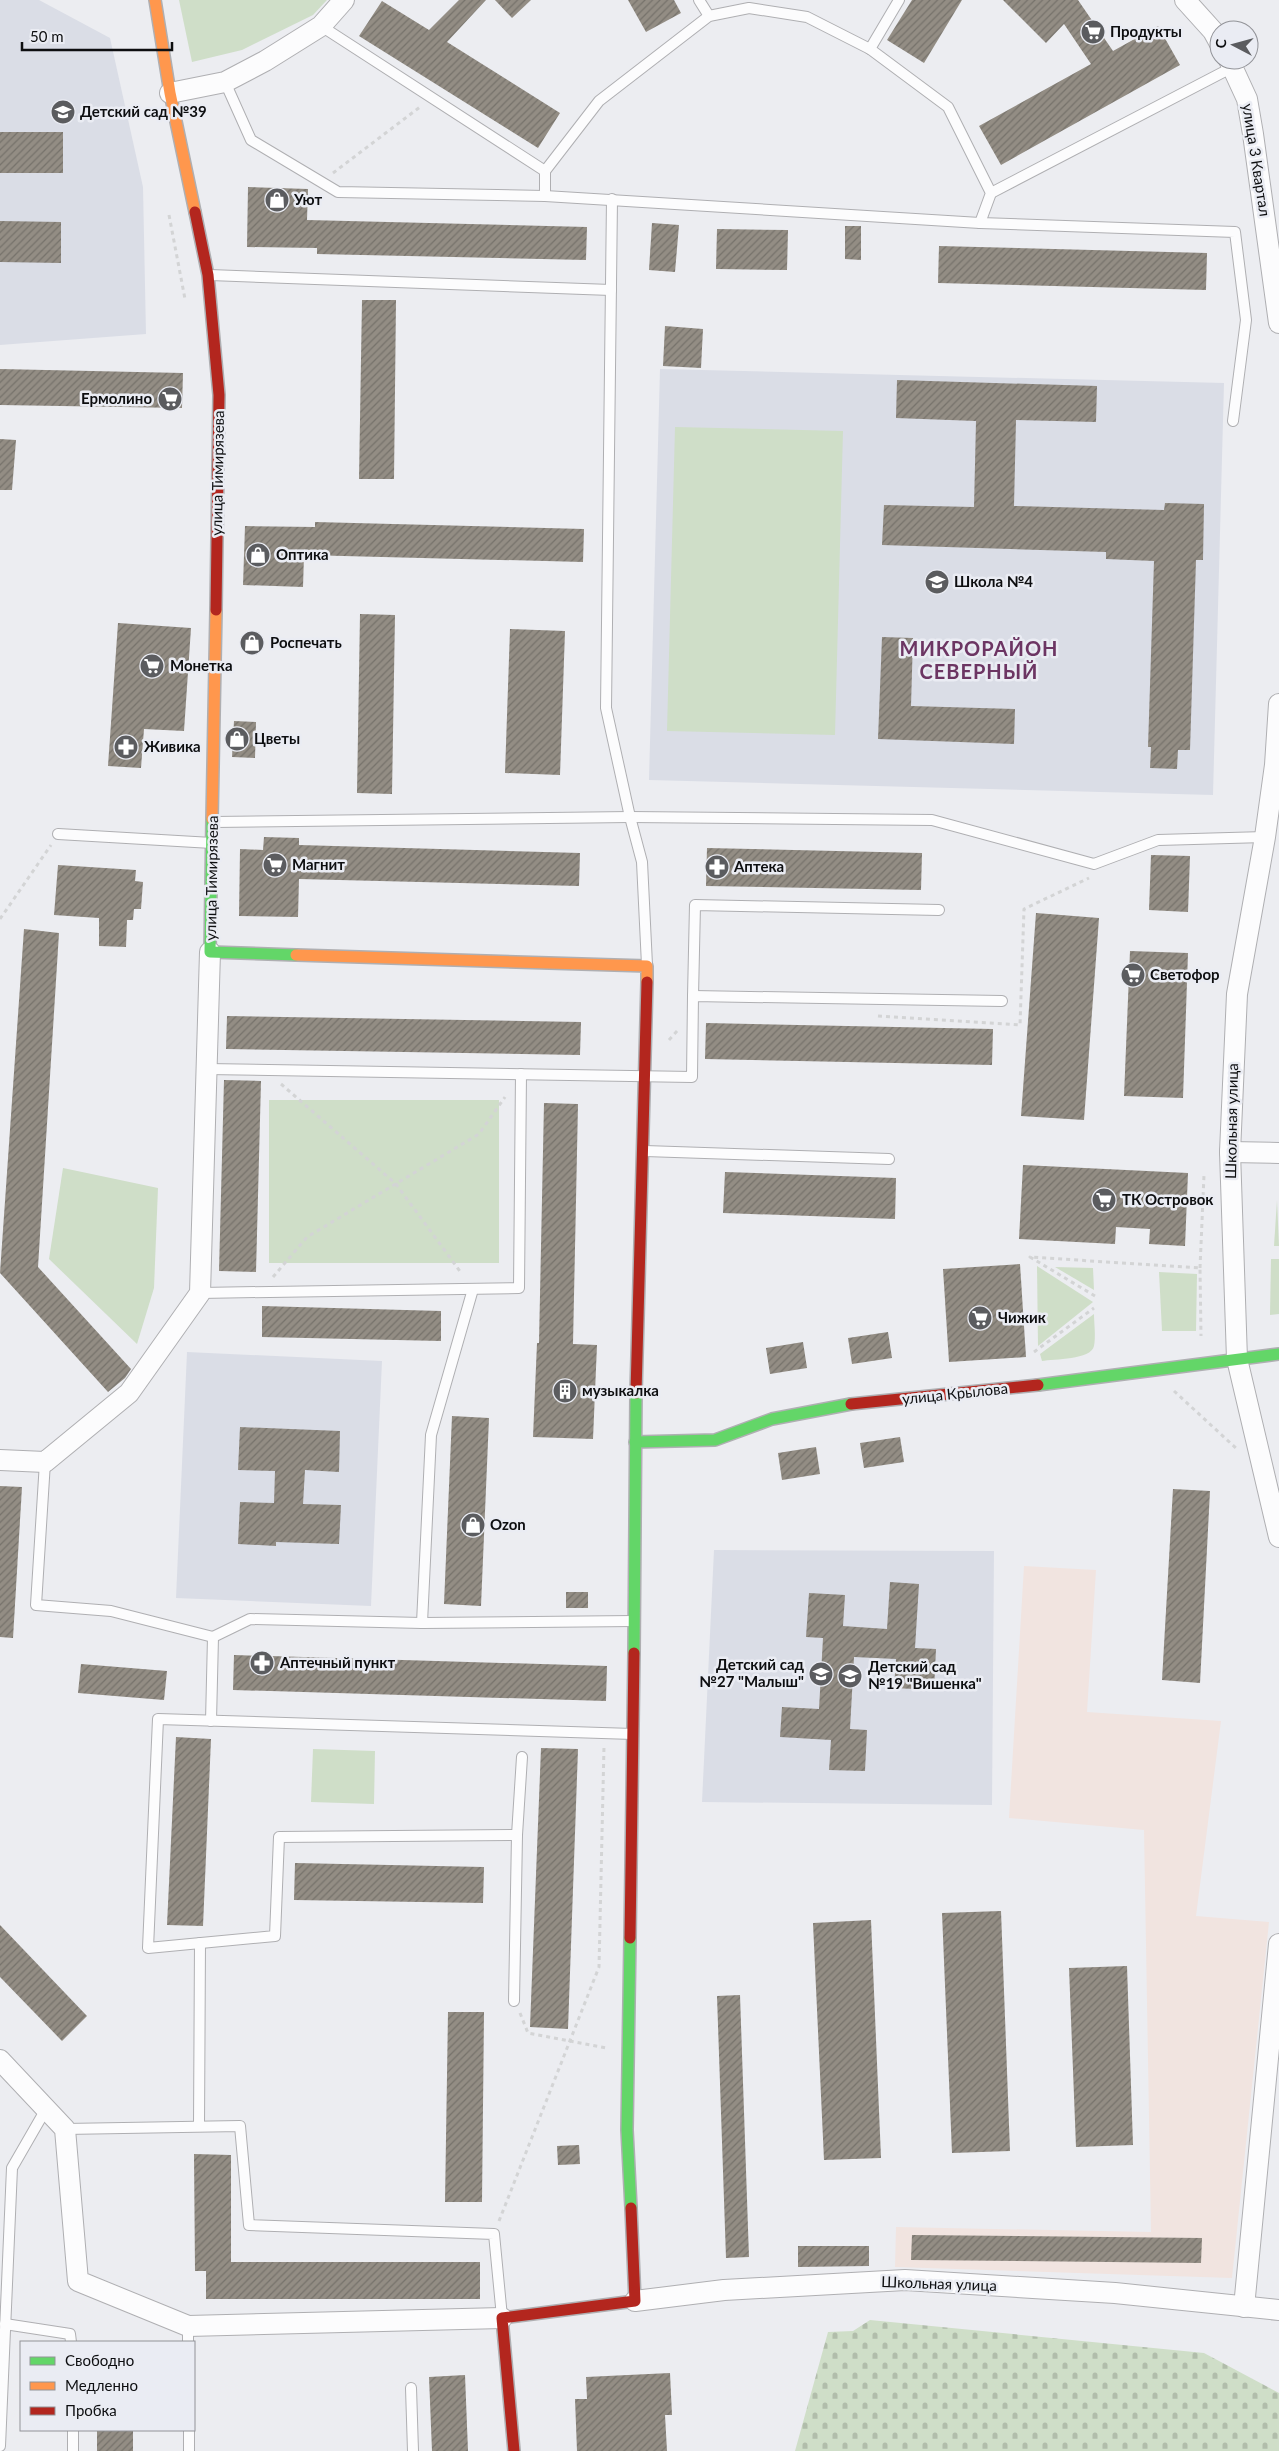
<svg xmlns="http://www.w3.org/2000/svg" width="1279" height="2451" viewBox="0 0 1279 2451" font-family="Lato,sans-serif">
<defs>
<pattern id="cemetery-stones" width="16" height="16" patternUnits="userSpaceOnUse" patternTransform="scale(1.25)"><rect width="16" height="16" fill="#cfdec8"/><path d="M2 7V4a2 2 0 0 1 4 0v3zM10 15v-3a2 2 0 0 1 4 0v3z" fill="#b1bdab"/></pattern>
<pattern id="building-hatch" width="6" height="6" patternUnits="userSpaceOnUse" patternTransform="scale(1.25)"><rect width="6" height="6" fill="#938d84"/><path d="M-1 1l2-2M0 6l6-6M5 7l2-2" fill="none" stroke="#76726b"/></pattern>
</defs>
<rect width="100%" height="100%" fill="#ecedf1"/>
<!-- industrial -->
<path fill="#f1e4e0" d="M1024 1566 1096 1570 1087 1712 1221 1721 1196 1916 1269 1922 1232 2278 895 2267 896 2227 1151 2232 1144 1830 1009 1818Z"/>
<!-- built -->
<g fill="#dadde6">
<path d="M0 0H39L110 38 143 187 146 334 0 345Z"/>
<path d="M660 369 1224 383 1213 795 649 780Z"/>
<path d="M187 1352 382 1361 371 1606 176 1598Z"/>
<path d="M714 1550 994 1551 992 1805 702 1802Z"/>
</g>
<!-- green -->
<g fill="#cfdec8">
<path d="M179 0H327L313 15 242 50 192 62Z"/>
<path d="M675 427 843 431 835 735 667 731Z"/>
<rect x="269" y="1100" width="230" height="163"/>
<path d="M63 1168 158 1188 154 1288 137 1344 49 1259Z"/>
<path d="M1277 1200 1279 1246H1274Z"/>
<path d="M1271 1259H1279V1314L1270 1315Z"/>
<path d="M1037 1266 1093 1302 1038 1346Z"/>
<path d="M1055 1267 1093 1268 1094 1290Z"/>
<path d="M1159 1272 1197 1274 1196 1331H1162Z"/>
<path d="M1094 1314C1094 1323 1096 1337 1094 1346 1091 1360 1054 1359 1042 1361L1040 1354Z"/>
<path d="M313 1749 375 1751 374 1804 311 1802Z"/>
</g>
<!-- cemetery -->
<path fill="url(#cemetery-stones)" d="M870 2320 1204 2353 1279 2393V2451H795L828 2332 853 2331Z"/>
<!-- building -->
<g fill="url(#building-hatch)">
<path d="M459 0H486L447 42 560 113 538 148 359 36 382 1 429 30Z"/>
<path d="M495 0H531L512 18Z"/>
<path d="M628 0H674L681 13 646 32Z"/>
<path d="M912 0H962L924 63 887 40Z"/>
<path d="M1003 0H1078L1113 51 1158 26 1180 65 1001 165 979 126 1091 64 1064 24 1046 43Z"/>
<rect x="0" y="132" width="63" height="41"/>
<path d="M248 187 308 189 307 220 587 227 586 260 317 254V248L247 247Z"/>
<path d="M0 221 61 222V263L0 262Z"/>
<path d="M652 223 679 225 675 272 649 270Z"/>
<path d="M845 226H861V260L845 259Z"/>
<path d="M717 229 788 230 787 270 716 269Z"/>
<path d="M939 246 1207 253 1206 290 938 283Z"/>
<path d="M362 300H396L394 479H359Z"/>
<path d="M665 326 703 329 701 368 663 366Z"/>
<path d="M0 369 183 373 182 408 0 405Z"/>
<path d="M897 380 1097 386 1096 422 1016 420 1014 506 1164 510 1165 503 1204 504 1203 560H1196L1190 750H1178L1177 769 1150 768 1151 747H1148L1154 561 1106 559V552L882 545 884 505 974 507 976 421 896 418Z"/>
<path d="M0 439 16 440 12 490H0Z"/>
<path d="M315 522 584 529 583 562 304 555 303 587 243 585 245 526 315 527Z"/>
<path d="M360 614 395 615 392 794 357 793Z"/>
<path d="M118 623 191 628 184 731 144 729 141 768 108 766Z"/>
<path d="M510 629 565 631 560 775 505 773Z"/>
<path d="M882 637 913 638 911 706 1015 709 1014 744 878 739Z"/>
<path d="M234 721 256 722 255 758 232 757Z"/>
<path d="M264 837 299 838V845L580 853 579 886 299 879 298 917 239 916 240 849 263 850Z"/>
<path d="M707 848 922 853 921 890 706 886Z"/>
<path d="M1151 855 1190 856 1188 912 1149 910Z"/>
<path d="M58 865 136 870 135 881 143 882 141 909H134L133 920H127L126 947 99 946V918L54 915Z"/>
<path d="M1036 913 1099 918 1084 1120 1021 1116Z"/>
<path d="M24 929 59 933 38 1267 131 1369 125 1378 108 1392 0 1273Z"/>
<path d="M1130 951 1188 953 1183 1098 1124 1096Z"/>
<path d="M227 1016 581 1022 580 1055 226 1049Z"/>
<path d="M706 1023 993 1029 992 1065 705 1059Z"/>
<path d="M224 1080 261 1081 256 1272 219 1271Z"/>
<path d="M544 1103 578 1104 573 1344 597 1345 593 1439 533 1437 537 1343H539Z"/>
<path d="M1023 1165 1188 1173 1185 1246 1149 1244 1150 1229 1116 1227 1115 1244 1019 1239Z"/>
<path d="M725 1172 896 1178 895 1219 723 1213Z"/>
<path d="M1020 1264 1026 1357 949 1362 943 1269Z"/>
<path d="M262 1306 441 1311V1341L262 1337Z"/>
<path d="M888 1332 892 1358 852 1364 848 1338Z"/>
<path d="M803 1342 807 1368 770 1374 766 1348Z"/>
<path d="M452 1416 489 1418 481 1606 444 1604Z"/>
<path d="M240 1427 340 1431 339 1472 305 1470 303 1504 341 1505 339 1544 276 1542V1546L238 1544 240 1502 274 1503 275 1471 238 1470Z"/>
<path d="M900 1437 904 1462 864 1468 860 1443Z"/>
<path d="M816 1447 820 1474 782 1480 778 1453Z"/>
<path d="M0 1486 22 1487 13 1638 0 1637Z"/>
<path d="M1173 1489 1210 1491 1200 1683 1162 1680Z"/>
<path d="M890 1582 919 1584 915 1648 936 1649 934 1690 894 1688 896 1659 854 1657 850 1729 867 1730 865 1771 829 1770 831 1740 780 1737 782 1707 819 1709 823 1638 806 1637 809 1593 845 1595 843 1626 887 1629Z"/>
<rect x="566" y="1592" width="22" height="16"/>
<path d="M234 1655 607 1666 606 1701 233 1690Z"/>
<path d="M81 1664 167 1671 164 1700 78 1693Z"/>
<path d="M176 1737 211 1739 203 1926 167 1925Z"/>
<path d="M541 1748 578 1749 568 2029 530 2027Z"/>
<path d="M295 1863 484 1867 483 1903 294 1900Z"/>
<path d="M1001 1911 1010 2151 952 2153 942 1913Z"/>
<path d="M871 1920 881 2158 824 2160 813 1923Z"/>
<path d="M0 1925 87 2016 62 2041 0 1977Z"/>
<path d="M1127 1966 1133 2145 1076 2147 1069 1968Z"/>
<path d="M740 1995 749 2257 726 2258 717 1996Z"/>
<path d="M448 2012H484L482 2202H445Z"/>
<path d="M579 2145 580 2164 558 2165 557 2146Z"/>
<path d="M194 2154 231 2155V2262H480V2299H206V2271H195Z"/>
<path d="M912 2235 1202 2238 1201 2263 911 2260Z"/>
<path d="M798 2246H869V2266L798 2267Z"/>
<path d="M670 2373 672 2415H665L667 2451H577L575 2399H587L586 2377Z"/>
<path d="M465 2375 468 2451H432L429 2377Z"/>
<rect x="97" y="2430" width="36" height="21"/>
</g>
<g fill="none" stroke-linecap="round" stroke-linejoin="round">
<defs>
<g id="lane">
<path d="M699 0 709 16"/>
<path d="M321 26 545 171"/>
<path d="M870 49 899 0"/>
<path d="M225 82 251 140 338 192 545 196 980 223 1235 232 1246 320 1233 421"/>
<path d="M991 193 1233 67"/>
<path d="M545 196V171L599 101 709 16 749 8 807 17 870 49 948 107 991 193 980 223"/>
<path d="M612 199 606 708 630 817 642 862 647 965"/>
<path d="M210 275 611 290"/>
<path d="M214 822 630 817 932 820 1094 864 1158 840 1265 837"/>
<path d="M58 834 212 843"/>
<path d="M693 996 695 905 939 910"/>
<path d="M207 1069 692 1077 693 996 1002 1001"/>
<path d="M645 1151 889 1159"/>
<path d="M200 1293 519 1288 521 1074"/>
<path d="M45 1462 36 1605 111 1611 213 1637"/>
<path d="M422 1623 431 1435 473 1289"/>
<path d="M211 1721 213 1637 250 1619 422 1623 634 1621"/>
<path d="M517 1835 279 1837 275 1936 148 1948 158 1719 633 1734"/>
<path d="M514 2001 517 1835 522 1757"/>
<path d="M199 2126 200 1943"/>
<path d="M65 2129 240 2126 249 2225 494 2234 502 2317"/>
<path d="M5 2324 70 2334 71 2342"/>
<path d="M188 2326V2342"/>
<path d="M411 2388 413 2451"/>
<path d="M73 2430V2451"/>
<path d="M189 2430V2451"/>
<path d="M0 2446 12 2168 46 2109"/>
</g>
<g id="street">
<path d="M1185 0 1213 31 1219 42"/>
<path d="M1229 60 1247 99 1253 134 1279 323"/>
<path d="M170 93 225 82 265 61 321 26 344 0"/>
<path d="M1279 704 1275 765 1265 837 1237 994 1230 1152 1237 1359 1279 1537"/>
<path d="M1230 1152 1279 1153"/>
<path d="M0 1460 45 1462 129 1393 200 1293 210 952"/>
<path d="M0 2060 65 2129 78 2281 188 2326 502 2318"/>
<path d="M635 2301 724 2290 905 2280 1115 2293 1279 2310"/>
<path d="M1244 2307 1279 1944"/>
</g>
<g id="fast">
<path d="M212 819 210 952 296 955"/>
<path d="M1038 1385 1279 1354"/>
<path d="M635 1442 715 1440 772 1419 851 1404"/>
<path d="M634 1653 636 1393"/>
<path d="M630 1938 627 2130 631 2208"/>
</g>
<g id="slow">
<path d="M155 0 170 93 195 212"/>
<path d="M212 819 216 610"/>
<path d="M296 955 647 966V982"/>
</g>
<g id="jam">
<path d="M195 212 208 275 219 395 216 610"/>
<path d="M636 1393 647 982"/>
<path d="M851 1404 1038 1385"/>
<path d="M630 1938 634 1653"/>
<path d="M514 2451 502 2318 635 2301 631 2208"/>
</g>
</defs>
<!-- lane casing -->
<use href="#lane" stroke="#afafb2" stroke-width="12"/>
<!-- street casing -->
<use href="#street" stroke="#afafb2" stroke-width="22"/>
<!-- fast casing -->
<use href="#fast" stroke="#afafb2" stroke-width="14"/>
<!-- slow casing -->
<use href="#slow" stroke="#afafb2" stroke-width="14"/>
<!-- jam casing -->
<use href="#jam" stroke="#afafb2" stroke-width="14"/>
<!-- path -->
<g stroke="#d3d4d5" stroke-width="3" stroke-dasharray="4 4" stroke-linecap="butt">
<path d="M333 173 420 107"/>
<path d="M169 215 185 299"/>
<path d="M0 919 51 845"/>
<path d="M878 1016 1020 1025 1024 909 1089 878"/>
<path d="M669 1040 678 1030"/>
<path d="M281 1084 396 1184 462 1274"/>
<path d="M1200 1268 1204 1175"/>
<path d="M273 1277 307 1237 479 1134 505 1097"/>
<path d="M1095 1296 1030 1257 1200 1268 1201 1336"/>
<path d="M1034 1352 1094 1308"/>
<path d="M1174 1391 1238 1450"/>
<path d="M520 2013 528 2033 606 2048"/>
<path d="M499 2221 599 1967 604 1746"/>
</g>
<!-- lane -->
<use href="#lane" stroke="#fcfcfd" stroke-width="10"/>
<!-- street -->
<use href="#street" stroke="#fcfcfd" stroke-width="20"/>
<!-- fast -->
<use href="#fast" stroke="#63d668" stroke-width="11"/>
<!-- slow -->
<use href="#slow" stroke="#ff974d" stroke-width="11"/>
<!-- jam -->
<use href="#jam" stroke="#b3261e" stroke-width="11"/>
</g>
<!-- icons -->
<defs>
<symbol id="supermarket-disc" viewBox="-11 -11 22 22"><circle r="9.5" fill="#5b5c5f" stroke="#eaecf3"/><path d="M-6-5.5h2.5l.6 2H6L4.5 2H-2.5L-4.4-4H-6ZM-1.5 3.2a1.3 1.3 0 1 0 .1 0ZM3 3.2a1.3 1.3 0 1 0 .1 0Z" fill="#fff"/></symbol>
<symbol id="school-disc" viewBox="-11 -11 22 22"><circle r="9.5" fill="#5b5c5f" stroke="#eaecf3"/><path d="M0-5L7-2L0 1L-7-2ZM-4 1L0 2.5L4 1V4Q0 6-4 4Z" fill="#fff"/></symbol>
<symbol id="shop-disc" viewBox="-11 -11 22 22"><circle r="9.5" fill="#5b5c5f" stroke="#eaecf3"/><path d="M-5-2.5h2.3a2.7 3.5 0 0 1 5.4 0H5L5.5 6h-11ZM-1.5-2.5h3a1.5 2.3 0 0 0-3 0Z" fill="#fff"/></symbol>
<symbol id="pharmacy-disc" viewBox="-11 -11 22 22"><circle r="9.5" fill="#5b5c5f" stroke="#eaecf3"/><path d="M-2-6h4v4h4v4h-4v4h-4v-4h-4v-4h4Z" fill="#fff"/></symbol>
<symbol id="building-disc" viewBox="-11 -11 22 22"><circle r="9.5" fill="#5b5c5f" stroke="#eaecf3"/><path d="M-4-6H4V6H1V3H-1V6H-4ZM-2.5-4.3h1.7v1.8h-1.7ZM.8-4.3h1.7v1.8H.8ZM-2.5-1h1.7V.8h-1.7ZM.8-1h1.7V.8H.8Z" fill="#fff"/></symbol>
</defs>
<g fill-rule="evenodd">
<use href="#supermarket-disc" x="1079" y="18" width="28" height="28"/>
<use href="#school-disc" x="49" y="98" width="28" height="28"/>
<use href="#shop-disc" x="263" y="186" width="28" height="28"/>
<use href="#supermarket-disc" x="156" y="385" width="28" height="28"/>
<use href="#shop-disc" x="244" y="541" width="28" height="28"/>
<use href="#school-disc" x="923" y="568" width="28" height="28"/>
<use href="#shop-disc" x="238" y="629" width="28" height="28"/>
<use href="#supermarket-disc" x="138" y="652" width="28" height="28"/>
<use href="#shop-disc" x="223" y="725" width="28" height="28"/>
<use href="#pharmacy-disc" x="112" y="733" width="28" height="28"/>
<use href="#supermarket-disc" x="261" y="851" width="28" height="28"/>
<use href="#pharmacy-disc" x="703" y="853" width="28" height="28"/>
<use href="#supermarket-disc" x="1119" y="961" width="28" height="28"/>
<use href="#supermarket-disc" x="1090" y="1186" width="28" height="28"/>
<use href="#supermarket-disc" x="966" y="1304" width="28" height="28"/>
<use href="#building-disc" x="551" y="1377" width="28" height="28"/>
<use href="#shop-disc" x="459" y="1511" width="28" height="28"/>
<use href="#pharmacy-disc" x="248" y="1649" width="28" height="28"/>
<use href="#school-disc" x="807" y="1660" width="28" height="28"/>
<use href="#school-disc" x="836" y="1662" width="28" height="28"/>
</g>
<g text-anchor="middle" stroke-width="5" stroke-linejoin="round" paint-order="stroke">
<!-- poi labels -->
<g font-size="15" font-weight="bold" fill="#0d0e10" stroke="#eaecf3" text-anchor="start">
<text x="1110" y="37">Продукты</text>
<text x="80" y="117">Детский сад №39</text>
<text x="294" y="205">Уют</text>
<text x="152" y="404" text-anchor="end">Ермолино</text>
<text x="276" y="560">Оптика</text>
<text x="954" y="587">Школа №4</text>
<text x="270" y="648">Роспечать</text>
<text x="170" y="671">Монетка</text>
<text x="254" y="744">Цветы</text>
<text x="144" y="752">Живика</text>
<text x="292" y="870">Магнит</text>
<text x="734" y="872">Аптека</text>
<text x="1150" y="980">Светофор</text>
<text x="1122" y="1205">ТК Островок</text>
<text x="998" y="1323">Чижик</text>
<text x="582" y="1396">музыкалка</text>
<text x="490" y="1530">Ozon</text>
<text x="280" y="1668">Аптечный пункт</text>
<text x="804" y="1670" text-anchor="end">Детский сад<tspan x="804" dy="17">№27 "Малыш"</tspan></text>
<text x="868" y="1672">Детский сад<tspan x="868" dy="17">№19 "Вишенка"</tspan></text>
</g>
<!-- street labels -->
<g font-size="15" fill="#0d0e10" stroke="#eaecf3">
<text transform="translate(1256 160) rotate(81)" y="5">улица 3 Квартал</text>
<text transform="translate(218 473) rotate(-89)" y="5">улица Тимирязева</text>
<text transform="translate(212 878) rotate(-89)" y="5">улица Тимирязева</text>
<text transform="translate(1232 1121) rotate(-89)" y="5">Школьная улица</text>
<text transform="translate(955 1394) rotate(-6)" y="5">улица Крылова</text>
<text transform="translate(939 2284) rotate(2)" y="5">Школьная улица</text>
</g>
<!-- district labels -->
<g font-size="20" font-weight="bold" letter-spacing="1" fill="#6c3563" stroke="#eaecf3">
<text x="979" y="656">МИКРОРАЙОН<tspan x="979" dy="23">СЕВЕРНЫЙ</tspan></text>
</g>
</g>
<!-- legend -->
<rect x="20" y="2341" width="175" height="90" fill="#eaecf3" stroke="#929398"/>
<rect x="30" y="2357" width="25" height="8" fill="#63d668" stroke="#929398"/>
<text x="65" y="2366" font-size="15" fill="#0d0e10">Свободно</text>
<rect x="30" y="2382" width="25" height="8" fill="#ff974d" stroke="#929398"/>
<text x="65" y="2391" font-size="15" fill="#0d0e10">Медленно</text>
<rect x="30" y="2407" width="25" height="8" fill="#b3261e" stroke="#929398"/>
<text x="65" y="2416" font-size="15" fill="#0d0e10">Пробка</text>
<!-- north arrow -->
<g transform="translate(1234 45) rotate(276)"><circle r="24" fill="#eaecf3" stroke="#929398"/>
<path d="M0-4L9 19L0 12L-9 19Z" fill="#5b5c5f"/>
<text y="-8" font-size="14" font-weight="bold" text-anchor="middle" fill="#0d0e10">С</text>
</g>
<!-- scale -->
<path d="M22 42v8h150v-8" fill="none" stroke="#0d0e10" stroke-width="2.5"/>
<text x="30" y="42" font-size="15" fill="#0d0e10" stroke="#eaecf3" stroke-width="4" paint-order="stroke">50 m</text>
</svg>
